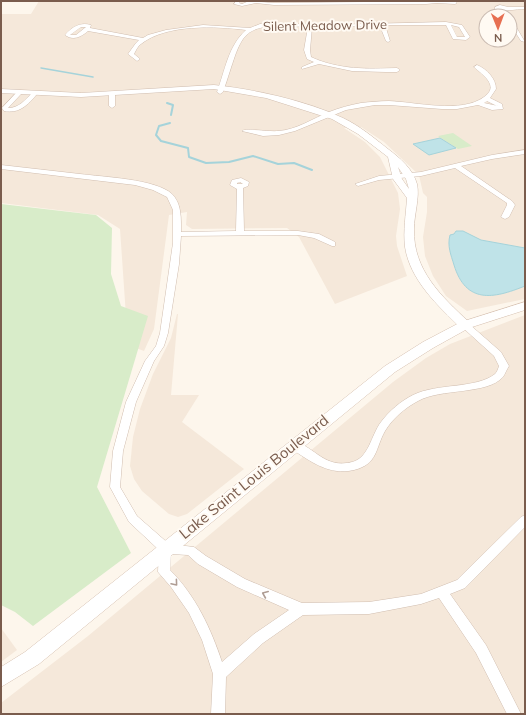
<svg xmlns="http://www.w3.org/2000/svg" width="526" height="715" viewBox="0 0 526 715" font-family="Mulish,sans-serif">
<rect width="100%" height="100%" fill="#fdf6ec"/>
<!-- residential -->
<g fill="#f5e8da" fill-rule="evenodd">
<path d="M39 1H525V299L467 311 446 296 433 276 425 256 423 237 427 212V197L423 193 419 175 384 142 361 127 344 128 365 142 380 157 398 193 400 209 396 236 397 246 407 276 335 304 299 237 287 228 192 229 186 225 187 212 169 215 154 329 144 351 128 345 120 229 98 215 1 203V14H31ZM486 16H510V40H486Z"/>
<path d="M177 314H178L171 395H199L182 422 244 469 187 514 178 517 169 514 142 491 134 479 130 466 133 437 140 409 153 374 171 338Z"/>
<path d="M525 315V714H1V703L88 636 393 382 426 358 450 344Z"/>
<path d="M1 628 17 650 1 662Z"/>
</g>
<!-- green -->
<g fill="#d8ecc9">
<path d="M453 133 472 146 458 149 438 136Z"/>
<path d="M1 204 96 215 112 228 111 274 121 306 148 316 97 487 131 553 33 626 15 612 1 605Z"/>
</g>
<!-- water -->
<g fill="#bfe3e8" stroke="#a5d3da">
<path d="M440 138 456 148 429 155 413 144Z"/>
<path d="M456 231H463L481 240 525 248V286C493 299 466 304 454 265 451 255 447 246 450 235L454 234Z"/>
</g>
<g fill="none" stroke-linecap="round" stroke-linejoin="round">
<!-- stream-far1 -->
<path stroke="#a5d3da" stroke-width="1.5" d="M41 68 93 77"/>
<!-- stream -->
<g stroke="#a5d3da" stroke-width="2">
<path d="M167 103 173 105 171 115"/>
<path d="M170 123 159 126 156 135 161 141 188 148 189 157 206 163 229 162 253 156 278 164 294 163 312 170"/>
</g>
<defs>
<g id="minor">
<path d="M236 1H241L239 3 242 4 249 1 274 3 455 1 457 3 455 4 437 3 426 4 274 5 256 3 242 6 234 4Z"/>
<path d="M500 5 508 7H525V9C515 9 505 12 495 9V7Z"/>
<path d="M510 19 512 20 525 42 521 41 510 24Z"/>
<path d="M446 22 462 25 470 37 466 40 453 39 446 25H385L390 41 388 42 386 41 380 26 312 27 310 50 311 57C339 70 368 69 397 68L400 70 397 72H386L352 71 319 64 302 69V67L314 62 307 59 304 50 308 27C236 22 244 32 223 92L220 94 217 92C225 71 228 46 246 30 216 26 166 24 141 44 138 46 136 50 134 54L140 59 137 61 128 54 136 43 139 40 88 31C81 37 73 41 65 35 72 27 80 22 91 25L90 28 143 38 148 35 166 30 203 25 250 28 260 24 272 23 323 25ZM451 25 459 27 465 37H457ZM81 27H86L76 35H70Z"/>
<path d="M477 65C487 69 496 79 496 89L490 98 502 104 503 109 492 110 478 105 457 109H442L389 105H375L346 110 295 131 279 135 263 136 242 131C246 128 270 132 278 131 296 130 312 119 329 112 339 108 350 105 361 103 370 102 380 101 389 101 416 102 461 114 484 97 500 86 483 75 474 67ZM487 101 497 106H498L484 103Z"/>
<path d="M17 92 22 93 8 108C19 108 25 100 32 93L37 94C28 105 19 114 4 111L2 108Z"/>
<path d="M112 93 115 95V106L112 108 109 106V95Z"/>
<path d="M525 150V154L492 159 461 166 512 201 515 205 509 217 505 219 501 217 507 205V203L455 168 421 176 379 180 358 186 355 184 379 176 421 172 492 155Z"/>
<path d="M1 165C27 168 54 171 80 174 103 177 156 179 172 194 182 204 181 219 181 232L236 231 237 189 230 185 232 180 241 178 249 182 248 186 243 188 244 231H298L319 234 335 242V246H332L314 238 298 235 181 236 179 264 168 333 164 346 154 361 136 402 123 451 120 487 137 516 169 544 194 547 206 556 245 579 302 603 369 602 421 594 457 580 521 517 525 515V527L465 588 450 594 486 645 521 714H507L476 653 439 598 421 604 369 614 303 615 263 643 226 677 225 714H211L213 674 202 640 189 613 171 587 158 572 159 550 129 522 110 487 113 451 126 402 145 361 156 346 160 333 173 243V210L167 197 153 190 135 185 1 169ZM240 182 243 184H237V183ZM171 554 188 555 198 564 237 587 289 610 254 634 222 662C211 629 196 596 170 570Z"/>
<path d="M465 322 468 323 501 352 509 366C507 369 505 374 503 377 487 395 441 388 418 401 405 408 393 418 385 431 375 449 378 464 354 470 329 476 310 461 290 448L289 445 290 442 294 441C316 448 325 469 352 462 369 458 371 435 381 422 389 411 401 401 413 395 437 383 476 389 495 374 497 372 498 369 499 366L494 356 462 327 461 325 462 323Z"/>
</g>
<path id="tertiary" d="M214 85C254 89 307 101 343 118 360 126 374 138 388 149 400 158 413 169 417 184 420 197 414 215 414 229 413 270 441 296 469 322L471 325 469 328H461C438 306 410 280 405 247 403 231 406 214 407 198L393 179 388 157 358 134 332 119 266 98 214 89 81 97 1 93V89L81 93ZM398 167 406 179 409 189 402 179Z"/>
<path id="secondary" d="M525 302V310L469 328 433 348 395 372 39 664 1 687V667L25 652 385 366 423 342 461 322Z"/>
</defs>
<!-- minor casing -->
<use href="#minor" stroke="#d1beb0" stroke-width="1"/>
<!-- tertiary casing -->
<use href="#tertiary" stroke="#d1beb0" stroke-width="1"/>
<!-- secondary casing -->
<use href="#secondary" stroke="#d6c0b0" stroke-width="1"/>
<!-- minor -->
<use href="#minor" fill="#fff" fill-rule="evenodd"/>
<!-- tertiary -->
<use href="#tertiary" fill="#fff" fill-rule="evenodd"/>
<!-- secondary -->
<use href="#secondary" fill="#fff" fill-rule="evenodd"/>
</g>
<!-- one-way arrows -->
<defs><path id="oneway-chevron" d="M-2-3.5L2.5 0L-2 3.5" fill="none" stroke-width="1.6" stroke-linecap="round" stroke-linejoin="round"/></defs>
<g stroke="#af9d94">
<use href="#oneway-chevron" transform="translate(175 583) rotate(50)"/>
<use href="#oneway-chevron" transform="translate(265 594) rotate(-157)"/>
</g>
<g text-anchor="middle" stroke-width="4" stroke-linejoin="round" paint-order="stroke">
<!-- far-street labels -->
<g font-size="13" fill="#7a5c4d" stroke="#fffaf3">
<text transform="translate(325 25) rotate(-1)" y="5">Silent Meadow Drive</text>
</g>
<!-- street labels -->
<g font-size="15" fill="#7a5c4d" stroke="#fffaf3">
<text transform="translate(254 477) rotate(-39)" y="5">Lake Saint Louis Boulevard</text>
</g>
</g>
<!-- border -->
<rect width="526" height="715" fill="none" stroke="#7a5c4d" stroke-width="4"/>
<!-- north arrow -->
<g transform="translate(498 28) rotate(179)"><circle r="19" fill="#fffaf3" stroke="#cabbb1"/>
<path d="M0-3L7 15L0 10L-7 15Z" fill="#e76f51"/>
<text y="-6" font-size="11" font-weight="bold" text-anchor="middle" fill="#7a5c4d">N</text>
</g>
</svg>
